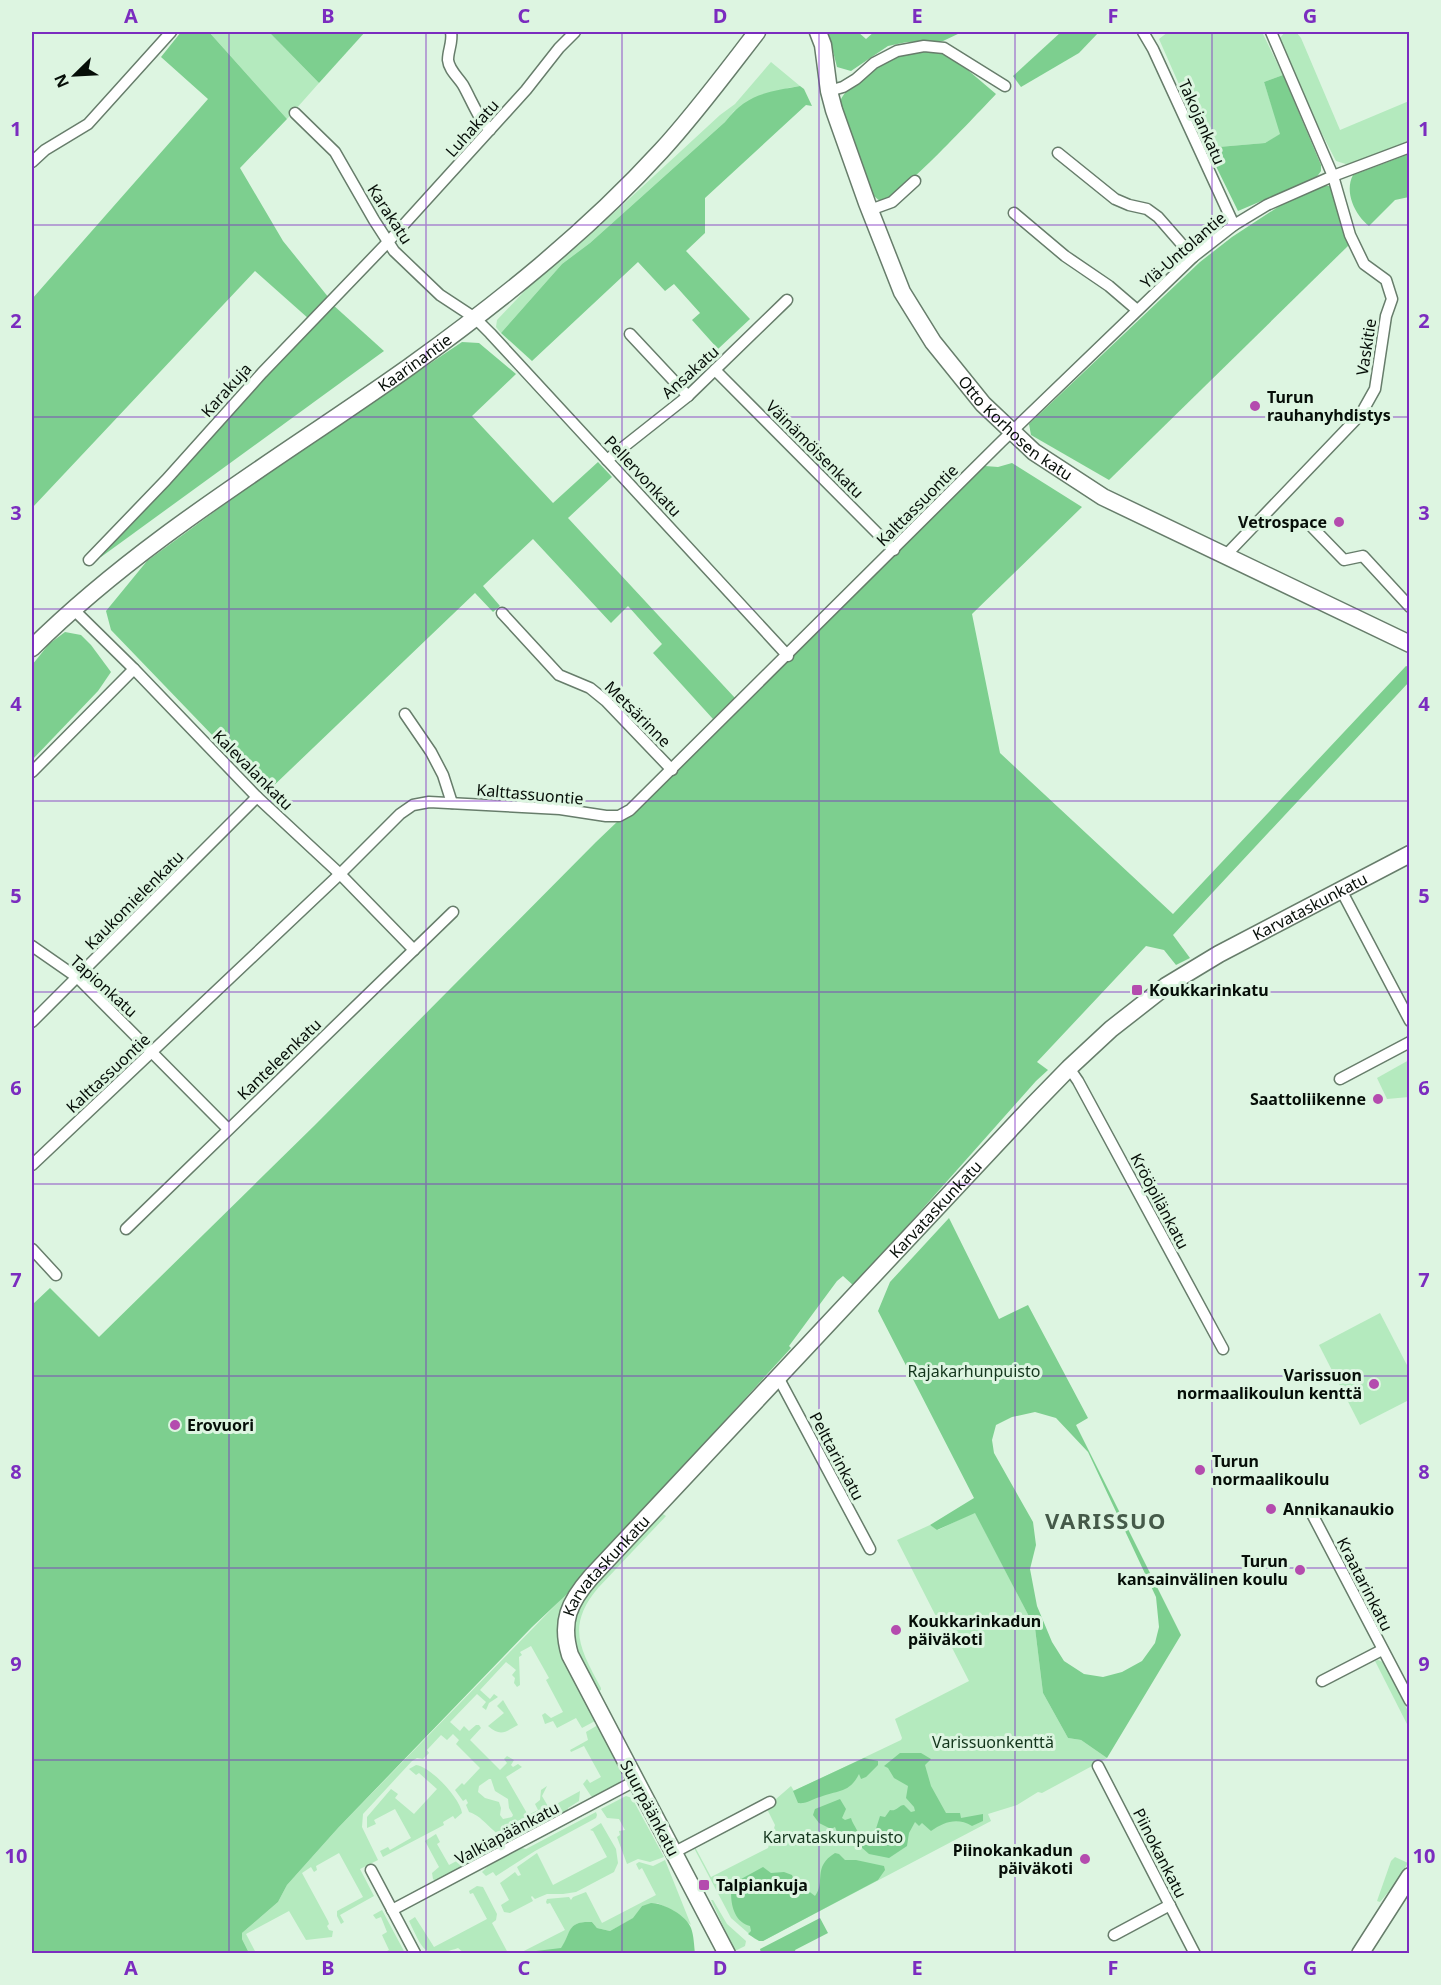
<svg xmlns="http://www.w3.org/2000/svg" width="1441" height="1985" font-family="'Noto Sans',sans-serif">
<rect width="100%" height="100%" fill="#ddf5e1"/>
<g fill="#b4eabe" fill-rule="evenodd">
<polygon points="209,32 269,32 319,83 287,119"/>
<polygon points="1168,32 1262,32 1283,75 1264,82 1281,134 1265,143 1207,148 1159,39"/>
<polygon points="1285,32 1296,32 1301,38 1340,130 1409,101 1409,143 1349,165 1336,161 1319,128 1280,38"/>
<polygon points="771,62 800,86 788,88 734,111 725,122 590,243 562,264 501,333 496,327 497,320 534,281 616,211 720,115 735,104"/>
<polygon points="1409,1060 1409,1097 1387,1099 1377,1078"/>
<polygon points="1380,1313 1409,1369 1409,1400 1360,1425 1319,1345"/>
<polygon points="975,1512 1035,1628 1043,1693 1068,1738 1081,1740 1107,1758 1042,1793 1038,1792 1017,1805 988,1814 991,1821 763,1941 755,1939 731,1918 694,1848 695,1847 711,1877 768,1848 775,1825 767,1809 770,1802 776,1799 791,1786 794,1791 901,1740 902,1738 895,1719 969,1681 897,1540 930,1525 938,1530"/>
<path d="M661,1513L666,1516L598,1588C566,1626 580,1649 601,1688V1690L596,1692L575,1649L573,1623L581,1600Z"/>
<path d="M576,1584L564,1603L595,1721L582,1728L576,1718L557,1728L553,1721L545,1724L542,1715L545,1713L551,1718L563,1712L546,1680L549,1678L531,1646L520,1652L522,1655L519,1657L520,1685L517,1687L514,1683L515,1678L512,1675L516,1670L506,1662L480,1690L490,1699L494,1694L498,1697L489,1703L486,1710L482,1707L486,1702L477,1694L450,1722L460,1731L464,1726L469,1731L476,1725H479L481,1728L470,1740L500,1770L507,1763L504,1759L507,1756L514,1760L511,1765L513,1767L518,1764L522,1767L506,1777L528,1815L538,1810L535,1804L540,1800L541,1790L547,1786L542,1796L549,1808L580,1791L579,1801L568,1808L567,1813L514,1840C495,1840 486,1817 469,1812L466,1805L468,1803L466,1799L463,1801L455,1790L462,1783L464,1785L480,1768L456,1744L459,1740L453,1734L447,1740L441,1735L427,1750L429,1753L423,1759L417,1758L412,1761L363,1814L362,1827L378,1860L360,1869L374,1896L340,1915L344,1922L341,1924L337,1916V1911L363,1897L339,1853L316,1866L317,1870L314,1872L311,1867L302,1873L328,1921L329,1924L327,1926L329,1930L333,1931L332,1937L306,1940L289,1911L246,1934L256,1953H249L242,1939V1933L278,1902L287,1885L338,1828ZM489,1779H491L495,1791L508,1799L509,1808L513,1815L512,1817L503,1819L500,1815L501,1808L499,1802L485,1798L478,1792L479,1786Z"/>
<polygon points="1378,1660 1383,1662 1409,1713 1409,1728 1375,1661"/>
<path d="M503,1700L518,1725C505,1732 501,1737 488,1726L504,1713L497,1706Z"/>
<path d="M598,1725L622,1770C625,1787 608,1791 596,1798L591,1796L583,1784L587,1779L590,1783L601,1777L584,1746L571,1752L570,1750L588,1740L586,1732Z"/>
<path d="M416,1765C431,1767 460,1798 462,1813L455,1819L453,1816L443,1822L444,1825L383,1857L380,1851L388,1847L390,1850L411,1838L395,1809L374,1820L376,1824L367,1828V1817L391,1789L398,1794L395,1798L414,1814L437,1789L419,1773L416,1775L409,1769Z"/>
<polygon points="626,1796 632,1798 664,1857 650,1862 638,1859 627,1864 617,1837 620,1835 619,1831 625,1830 619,1819 607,1818 601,1809"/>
<polygon points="596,1812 597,1815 596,1818 535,1851 496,1876 493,1872 486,1876 482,1872 488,1866 522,1848 526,1849"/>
<polygon points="601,1823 616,1849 618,1863 614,1872 576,1892 563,1894 547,1894 535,1899 532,1896 531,1897 533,1901 510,1913 504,1912 501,1905 509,1900 500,1883 515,1872 518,1876 521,1875 517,1867 537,1853 553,1885 607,1857 593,1831 590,1830"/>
<path d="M436,1834L440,1842L437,1844L449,1865L498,1839L505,1841L506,1844C498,1845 495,1843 492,1851L436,1881L433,1879L432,1873L439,1867L425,1841Z"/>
<polygon points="1395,1857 1408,1863 1395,1884 1380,1902 1377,1901 1391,1861"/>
<path d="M665,1860L691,1925L674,1911L657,1903L642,1906L634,1918L610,1931L597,1928L592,1922C565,1922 573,1932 561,1949L518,1954L565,1930L550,1903L547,1904L546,1902L547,1899L569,1897L571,1900L573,1897L586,1892L602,1923L656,1895L642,1868L639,1870L636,1864L639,1862L653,1866Z"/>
<path d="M477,1886L483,1887L497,1914L496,1920L492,1923L508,1953H464L458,1948C423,1960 423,1949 409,1921L415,1917L434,1947L487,1919L473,1893L470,1894L469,1891Z"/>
<polygon points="711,1900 713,1900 727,1924 746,1941 745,1946 735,1951"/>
<polygon points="382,1910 405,1953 383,1953 389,1950 382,1935 387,1932 381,1917 376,1919 373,1915"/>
</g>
<g fill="#7dcf8f" fill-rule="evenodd">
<polygon points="181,32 209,32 287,119 240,168 283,241 329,298 309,319 255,271 32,508 32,299 208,99 161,57"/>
<polygon points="269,32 365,32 319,83"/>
<polygon points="828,32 858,32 866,39 874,32 958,32 960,33 943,41 907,42 888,46 851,71 837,67"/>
<polygon points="1061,32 1099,32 1079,53 1021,87 1013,76"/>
<path d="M925,50L941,52L956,60L996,94C979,112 898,199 881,202L874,196L840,101C845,91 851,87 859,80C880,63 898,55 925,50Z"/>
<polygon points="1283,75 1321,165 1321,171 1316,178 1238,211 1207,148 1265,143 1280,134 1264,82"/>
<path d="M800,86L804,89L812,106L806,105L705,198V233L686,251L750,319L718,349L692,320L700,313L674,284L665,291L638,262L532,361L501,333L562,264L590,243L725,122C746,94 767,92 800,86Z"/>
<path d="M1409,154V197L1395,200L1369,226C1355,215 1344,192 1353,175Z"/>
<polygon points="1320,186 1331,186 1350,244 1109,480 1031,435 1029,424 1200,262 1232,237 1287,201"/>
<polygon points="332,304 384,351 101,557 102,551"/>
<polygon points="462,342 479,343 516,374 472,416 553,503 598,462 612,477 568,518 735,698 713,719 653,653 662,644 628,606 611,623 533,539 483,586 500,606 493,612 475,593 267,792 111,630 106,611 147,561 270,471"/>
<polygon points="1012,463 1082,507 972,614 1000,753 1173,914 1406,666 1409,667 1409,682 1173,935 1190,958 1176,965 1164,950 1146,946 1037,1062 1048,1070 1036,1081 854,1286 843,1276 837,1281 789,1346 791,1348 567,1594 532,1627 338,1828 287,1885 278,1902 242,1933 242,1939 249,1953 32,1953 32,1305 50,1288 99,1337 315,1125 596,842 618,821 636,812 782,666 985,466 998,467"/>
<polygon points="65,632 81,635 91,645 111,672 98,691 32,760 32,665 49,644"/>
<path d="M949,1218L999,1319L1028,1305L1088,1418L1076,1425L1181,1635L1107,1758L1081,1740L1068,1738L1043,1693L1035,1628L975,1513L937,1530L930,1525L974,1498L878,1311L890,1282ZM1035,1412L1056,1418L1088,1452L1156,1597L1159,1627L1155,1643L1142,1661L1122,1672L1103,1677L1084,1674L1064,1661L1052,1642L1037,1606L1030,1569L1036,1545L1033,1522L994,1453L992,1440L996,1425L1012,1417Z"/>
<path d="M900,1753H921L931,1759L925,1765L931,1786L946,1813H960L961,1818L983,1814V1821L972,1826C957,1817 944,1822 931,1831L922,1823L919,1826L915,1822L909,1833L907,1846L889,1858L869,1854L860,1846H864L866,1841L874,1835L880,1816L885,1817L890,1810C896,1812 899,1805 904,1805L911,1812L915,1811L914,1807L906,1798L908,1786L894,1778L888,1768L884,1766Z"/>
<path d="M864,1758L878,1761V1765L866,1777L861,1779L859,1774C849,1794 837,1790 820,1797C812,1799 807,1804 798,1803L793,1791Z"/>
<path d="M840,1799L846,1809L842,1818L845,1820L851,1818C853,1826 862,1834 860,1843L843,1837L845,1834L837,1832L835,1827L831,1829L819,1823L813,1815L815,1809Z"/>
<path d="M835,1853L839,1854L845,1860H856L884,1866L885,1870L878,1880L763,1941H759L748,1934L751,1931L750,1926C733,1922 729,1900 732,1884L763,1867L771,1873L784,1872L792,1875L794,1880L815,1896C826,1882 812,1867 835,1853Z"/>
<path d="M651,1903C664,1903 687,1916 691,1928C694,1936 694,1946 695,1953H528L536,1951L561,1948C572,1932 566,1921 592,1922L597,1928L610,1931L633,1918L642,1906Z"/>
<polygon points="820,1918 828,1933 795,1950 796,1953 761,1953 760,1949"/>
</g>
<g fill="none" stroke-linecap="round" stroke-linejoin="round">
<g stroke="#677d6b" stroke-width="13">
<g id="street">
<path d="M451,32C453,42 448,50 448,60C449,70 458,77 463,85C472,101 477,117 490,130"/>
<polyline points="1143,32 1153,49 1234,225"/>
<polyline points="829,91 843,87 856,79 874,63 897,51 924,46 944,48 1005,86"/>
<polyline points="295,113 335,152 374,220 394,251 440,295 475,318 490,333 788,656"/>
<polyline points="1058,153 1115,199 1129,205 1147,209 1158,217 1193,257"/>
<polyline points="32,162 45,150 88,124 171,32"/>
<polyline points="870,210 892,202 915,181"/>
<polyline points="1014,213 1065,256 1109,286 1137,310"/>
<polyline points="630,334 688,396"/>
<polyline points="715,370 894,550"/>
<polyline points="607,460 688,396 787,300"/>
<polyline points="1313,528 1344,560 1363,556 1410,607"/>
<polyline points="1226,555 1361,414 1375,389 1386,316 1392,299 1386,280 1364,264 1350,235 1333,176 1271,32"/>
<polyline points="89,560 166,480 262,373 388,242 526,90 559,48 575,32"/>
<polyline points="73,609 134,669 257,797 340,874 414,950"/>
<polyline points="502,613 559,675 590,688 606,701 672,770"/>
<polyline points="405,714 431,752 443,775 452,803"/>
<polyline points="32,772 134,669"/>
<polyline points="1341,890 1410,1021"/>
<polyline points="32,946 78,978 228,1129"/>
<polyline points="32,1022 257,797"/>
<polyline points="1069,1068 1078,1081 1223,1349"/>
<polyline points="1340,1079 1410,1042"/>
<polyline points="32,1165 340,874 400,814 413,805 429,802 560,809 606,816 619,816 630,810 1001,442 1193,257 1234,225 1267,205 1333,176 1410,147"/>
<polyline points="126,1229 453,912"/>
<polyline points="32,1249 56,1275"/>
<polyline points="778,1377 870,1549"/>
<polyline points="1311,1512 1410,1701"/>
<polyline points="1322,1681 1382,1650"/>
<polyline points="1098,1766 1195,1954"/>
<polyline points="673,1853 770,1802"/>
<polyline points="371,1870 415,1953"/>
<polyline points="392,1910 635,1781"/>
<polyline points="1114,1935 1170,1905"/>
</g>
</g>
<g stroke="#677d6b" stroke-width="19">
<g id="secondary">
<path id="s1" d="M818,32L823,45L829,91L834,110L867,203L902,292L933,342L983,404L1034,452L1103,497L1410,644"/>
<path id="s2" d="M32,648C144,537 281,458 409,367C498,303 586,233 661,151C695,114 726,72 757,32"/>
<path id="s3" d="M727,1954L570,1655C560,1622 569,1602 591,1577L1033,1105L1069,1068L1111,1029L1166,986L1219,954L1410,854"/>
<polyline points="1360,1954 1410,1876"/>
</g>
</g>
<use href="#street" stroke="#fff" stroke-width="10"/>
<use href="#secondary" stroke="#fff" stroke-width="16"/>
</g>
<path fill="none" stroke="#7b2cbf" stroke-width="1.5" stroke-opacity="0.55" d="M229,32V1954M426,32V1954M622,32V1954M819,32V1954M1015,32V1954M1212,32V1954M32,225H1410M32,417H1410M32,609H1410M32,801H1410M32,992H1410M32,1184H1410M32,1376H1410M32,1568H1410M32,1760H1410"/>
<g fill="#b44bae" stroke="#ddf5e1" stroke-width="2">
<circle cx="1255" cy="406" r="6"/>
<circle cx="1339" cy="522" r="6"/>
<rect x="1131" y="984" width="12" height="12" rx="3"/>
<circle cx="1378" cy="1099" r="6"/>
<circle cx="1374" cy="1384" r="6"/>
<circle cx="175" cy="1425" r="6"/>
<circle cx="1200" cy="1470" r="6"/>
<circle cx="1271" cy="1509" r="6"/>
<circle cx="1300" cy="1570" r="6"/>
<circle cx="896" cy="1630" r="6"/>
<circle cx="1085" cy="1859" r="6"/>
<rect x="698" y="1879" width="12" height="12" rx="3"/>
</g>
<g text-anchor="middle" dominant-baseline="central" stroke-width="6" stroke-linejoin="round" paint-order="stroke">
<g font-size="16" fill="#060e08" stroke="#ddf5e1">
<text transform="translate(1202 122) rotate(66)">Takojankatu</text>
<text transform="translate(472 128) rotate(-48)">Luhakatu</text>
<text transform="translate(390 214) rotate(57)">Karakatu</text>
<text transform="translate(1183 250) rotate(-41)">Ylä-Untolantie</text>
<text transform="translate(1366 347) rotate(-81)">Vaskitie</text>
<text stroke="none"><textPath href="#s2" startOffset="478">Kaarinantie</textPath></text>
<text transform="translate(690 372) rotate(-42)">Ansakatu</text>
<text transform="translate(226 390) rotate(-48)">Karakuja</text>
<text stroke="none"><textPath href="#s1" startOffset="453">Otto Korhosen katu</textPath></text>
<text transform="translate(815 449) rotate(45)">Väinämöisenkatu</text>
<text transform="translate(643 476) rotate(47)">Pellervonkatu</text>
<text transform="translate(917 505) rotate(-45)">Kalttassuontie</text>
<text transform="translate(638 714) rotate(45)">Metsärinne</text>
<text transform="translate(253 770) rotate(45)">Kalevalankatu</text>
<text transform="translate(530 794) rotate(5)">Kalttassuontie</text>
<text transform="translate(134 900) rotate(-45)">Kaukomielenkatu</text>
<text stroke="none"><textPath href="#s3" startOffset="1413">Karvataskunkatu</textPath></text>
<text transform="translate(104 986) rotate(42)">Tapionkatu</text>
<text transform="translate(279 1059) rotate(-44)">Kanteleenkatu</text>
<text transform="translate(108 1073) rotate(-43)">Kalttassuontie</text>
<text transform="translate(1160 1201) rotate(62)">Krööpilänkatu</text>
<text stroke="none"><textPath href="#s3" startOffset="927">Karvataskunkatu</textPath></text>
<text transform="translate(837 1456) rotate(62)">Pelttarinkatu</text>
<text stroke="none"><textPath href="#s3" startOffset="441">Karvataskunkatu</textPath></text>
<text transform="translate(1365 1584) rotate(63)">Kraatarinkatu</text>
<text transform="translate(650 1808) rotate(62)">Suurpäänkatu</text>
<text transform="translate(507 1833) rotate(-28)">Valkiapäänkatu</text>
<text transform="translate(1160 1853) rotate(63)">Piinokankatu</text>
</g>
<g font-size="16" font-weight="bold" fill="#060e08" stroke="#ddf5e1" text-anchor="start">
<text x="1267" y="397">Turun<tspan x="1267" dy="18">rauhanyhdistys</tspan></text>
<text x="1327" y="522" text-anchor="end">Vetrospace</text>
<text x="1149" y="990">Koukkarinkatu</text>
<text x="1366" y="1099" text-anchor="end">Saattoliikenne</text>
<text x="1362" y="1375" text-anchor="end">Varissuon<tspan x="1362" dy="18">normaalikoulun kenttä</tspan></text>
<text x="187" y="1425">Erovuori</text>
<text x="1212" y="1461">Turun<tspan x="1212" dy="18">normaalikoulu</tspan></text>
<text x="1283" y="1509">Annikanaukio</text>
<text x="1288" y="1561" text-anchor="end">Turun<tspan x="1288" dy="18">kansainvälinen koulu</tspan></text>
<text x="908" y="1621">Koukkarinkadun<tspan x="908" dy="18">päiväkoti</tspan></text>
<text x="1073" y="1850" text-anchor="end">Piinokankadun<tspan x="1073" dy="18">päiväkoti</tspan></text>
<text x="716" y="1885">Talpiankuja</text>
</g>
<g font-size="16" fill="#13351c" stroke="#ddf5e1">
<text x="974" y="1371">Rajakarhunpuisto</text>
<text x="993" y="1742">Varissuonkenttä</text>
<text x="833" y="1837">Karvataskunpuisto</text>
</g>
<g font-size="22" font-weight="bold" letter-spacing="1.5" fill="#455a49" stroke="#ddf5e1">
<text x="1106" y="1520">VARISSUO</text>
</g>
</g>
<rect width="1441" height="1985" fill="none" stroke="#ddf5e1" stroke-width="66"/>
<g transform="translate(75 75) rotate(246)" stroke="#ddf5e1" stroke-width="4.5" paint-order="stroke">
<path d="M0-4.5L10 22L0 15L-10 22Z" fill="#060e08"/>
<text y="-9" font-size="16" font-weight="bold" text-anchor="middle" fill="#060e08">N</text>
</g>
<rect x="33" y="33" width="1375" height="1919" fill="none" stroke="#7b2cbf" stroke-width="2"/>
<g font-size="20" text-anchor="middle" font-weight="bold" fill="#7b2cbf">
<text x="131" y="23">A</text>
<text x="328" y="23">B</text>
<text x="524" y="23">C</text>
<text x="720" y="23">D</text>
<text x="917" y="23">E</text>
<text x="1113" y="23">F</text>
<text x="1310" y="23">G</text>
<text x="16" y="136">1</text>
<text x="1424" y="136">1</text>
<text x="16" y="328">2</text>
<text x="1424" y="328">2</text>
<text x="16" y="520">3</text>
<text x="1424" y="520">3</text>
<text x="16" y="711">4</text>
<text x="1424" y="711">4</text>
<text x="16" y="903">5</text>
<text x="1424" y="903">5</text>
<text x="16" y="1095">6</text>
<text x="1424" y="1095">6</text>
<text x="16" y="1287">7</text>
<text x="1424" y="1287">7</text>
<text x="16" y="1479">8</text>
<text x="1424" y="1479">8</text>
<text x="16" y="1671">9</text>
<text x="1424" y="1671">9</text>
<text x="16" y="1863">10</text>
<text x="1424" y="1863">10</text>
<text x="131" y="1975">A</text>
<text x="328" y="1975">B</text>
<text x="524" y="1975">C</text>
<text x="720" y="1975">D</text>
<text x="917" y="1975">E</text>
<text x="1113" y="1975">F</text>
<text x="1310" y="1975">G</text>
</g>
</svg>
